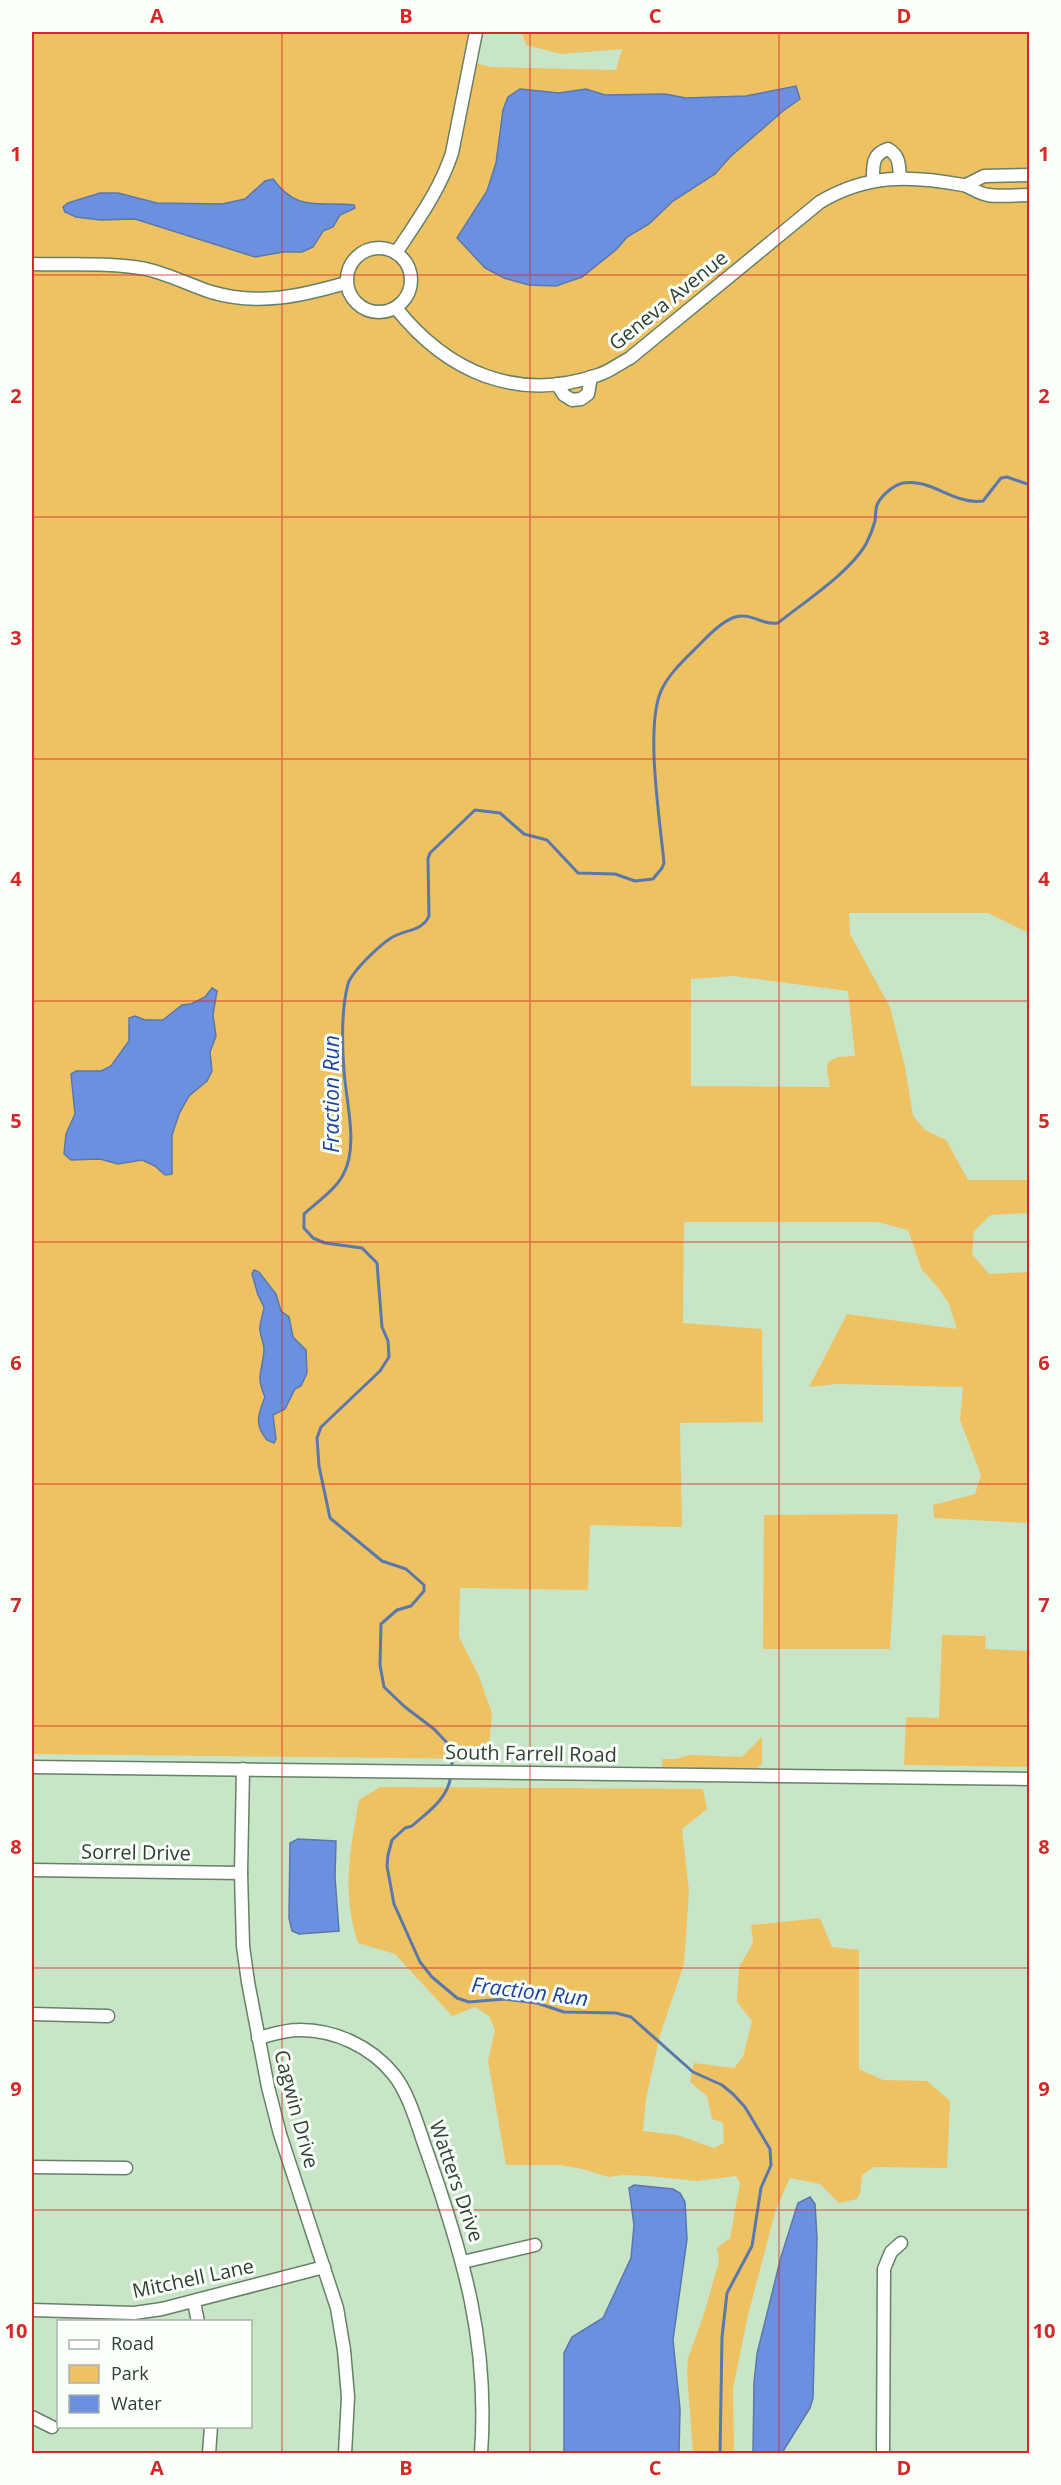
<svg xmlns="http://www.w3.org/2000/svg" width="1061" height="2485" font-family="'Open Sans',sans-serif">
<rect width="100%" height="100%" fill="#c8e6c7"/>
<g fill="#eec263" fill-rule="evenodd">
<path d="M32,32H468L463,60L491,67L616,70L622,49L561,54L526,45L522,32H1029V933L988,913H849L850,934L890,1007L905,1067L913,1116L925,1130L946,1140L968,1180H1029V1213L991,1215L974,1231L972,1254L989,1274L1029,1272V1523L934,1518L933,1505L975,1494L981,1475L960,1420L963,1387L837,1384L809,1387L847,1314L957,1329L949,1304L937,1286L922,1270L908,1230L878,1222H684L683,1323L762,1329L763,1422L680,1423L682,1527L590,1525L588,1590L460,1588L459,1637L478,1674L492,1713L488,1759L32,1754ZM734,976L848,991L855,1056L838,1057L828,1062L827,1071L830,1087L691,1086V979Z"/>
<polygon points="898,1514 890,1649 763,1649 764,1515"/>
<polygon points="942,1635 986,1636 985,1649 1029,1651 1029,1767 904,1765 906,1717 939,1718"/>
<polygon points="762,1737 762,1764 753,1771 662,1769 662,1759 675,1759 690,1755 742,1757"/>
<path d="M380,1787L703,1789L707,1809L682,1829L689,1891L684,1964L660,2035L646,2099L643,2131L677,2135L714,2148L724,2143L723,2123L712,2119L707,2096L690,2082L694,2063L734,2068L743,2057L752,2021L737,2002L739,1967L753,1943L751,1925L820,1918L832,1947L859,1950V2069L883,2080L927,2081L950,2101L947,2168L874,2167L862,2175L860,2194L857,2199L839,2203L820,2184L790,2178L776,2209L748,2315L733,2389L734,2453H693L687,2373L688,2358L703,2317L719,2261L717,2248L730,2238L740,2183L736,2176L697,2181L647,2176L622,2175L609,2177L578,2168L560,2165H506L488,2061L495,2030L489,2016L475,2007L452,2016L395,1954L358,1943C341,1890 350,1852 359,1800Z"/>
</g>
<g fill="#6b90df" stroke="#5a78ab" stroke-width="1.5">
<polygon points="796,86 800,99 783,111 730,157 715,174 673,201 649,224 627,237 617,249 582,277 556,286 529,285 504,278 485,268 457,238 487,191 496,163 503,110 508,97 520,89 559,93 586,89 605,95 665,94 686,98 746,96"/>
<path d="M273,179C298,213 318,201 354,205L355,208L340,215L333,227L323,231L313,247L302,252H283L255,257L135,219L100,220L76,217L65,212L63,207L68,203L100,193H118L157,203L222,204L245,199L265,181Z"/>
<polygon points="212,988 217,991 213,1015 216,1036 210,1052 212,1071 207,1081 189,1096 179,1114 172,1135 172,1174 165,1175 155,1166 142,1160 118,1164 100,1159 71,1160 64,1154 66,1134 75,1114 71,1074 76,1071 101,1071 111,1066 129,1041 129,1018 135,1016 145,1020 163,1020 182,1005 191,1004 205,997"/>
<path d="M254,1270L259,1272L276,1294L281,1311L289,1317L293,1337L306,1350L307,1373L301,1386L295,1389L285,1409L273,1415L276,1439L274,1443L267,1440C254,1424 258,1415 265,1397C255,1375 263,1371 264,1350C264,1343 261,1338 260,1331C259,1324 263,1315 264,1307L258,1295L252,1274Z"/>
<polygon points="298,1839 336,1841 335,1877 339,1931 299,1934 292,1931 289,1918 290,1843"/>
<polygon points="634,2185 673,2189 680,2193 685,2202 687,2239 673,2340 680,2409 679,2453 564,2453 564,2353 572,2337 603,2318 631,2258 634,2225 629,2188"/>
<polygon points="810,2197 815,2204 817,2238 813,2398 810,2408 782,2453 753,2453 754,2383 757,2354 781,2257 798,2203"/>
</g>
<g fill="none" stroke-linecap="round" stroke-linejoin="round">
<g stroke="#5a78ab" stroke-width="3">
<path d="M452,1767V1748L434,1729L405,1707L384,1687L380,1665L381,1624L397,1610L411,1606L424,1591V1585L406,1569L382,1561L330,1518L319,1466L317,1438L321,1427L380,1371L389,1357L388,1341L382,1327L377,1263L362,1248L325,1243L313,1238L304,1228V1214C316,1203 335,1190 343,1175C359,1146 346,1102 344,1071C342,1044 341,1010 348,984C352,971 380,945 391,938C405,929 422,932 429,916L428,859L430,853L475,810L500,813L524,834L547,840L578,873L615,874L635,881L653,879L662,868L664,863C660,820 645,728 661,691C669,673 686,658 699,645C709,635 721,622 735,617C752,612 762,626 778,623C804,602 852,571 867,542C870,536 873,528 875,521C876,515 875,507 878,503C882,495 894,485 903,483C931,478 954,505 983,501L1001,478L1007,477L1030,485"/>
<path d="M451,1774C449,1798 429,1811 412,1826L405,1828L392,1840L388,1855L387,1866L394,1904L420,1962L432,1977L457,1998L469,2002L505,1999L537,2003L564,2012L616,2013L631,2017L693,2072L722,2085L733,2094L745,2107L770,2149L771,2165L761,2188L752,2246L727,2293L722,2337L720,2454"/>
</g>
<g stroke="#668166" stroke-width="15">
<g id="minor">
<path d="M873,180C873,165 872,154 888,149C900,156 899,165 900,178"/>
<polyline points="966,185 984,176 1030,175"/>
<circle cx="379" cy="280" r="32"/>
<path d="M396,253C417,221 440,190 452,153L476,32"/>
<path d="M32,264C69,265 109,262 146,269C168,274 190,285 211,292C258,306 301,296 346,283"/>
<path d="M396,308C447,372 517,403 598,375C609,372 620,363 630,358L820,202C867,174 910,175 963,185C971,187 979,194 988,195C1001,197 1016,195 1030,195"/>
<polyline points="557,384 564,395 572,400 581,399 588,394 591,377"/>
<polyline points="32,1767 1030,1779"/>
<polyline points="243,1769 241,1873 243,1946 248,1982 268,2087 280,2134 337,2308 344,2350 348,2397 345,2454"/>
<polyline points="32,1870 241,1873"/>
<polyline points="32,2014 108,2016"/>
<path d="M258,2038C271,2035 285,2030 298,2030C334,2029 372,2047 394,2075C410,2095 419,2131 428,2155C464,2259 489,2342 481,2454"/>
<polyline points="32,2167 126,2168"/>
<polyline points="463,2262 535,2245"/>
<polyline points="194,2302 198,2322"/>
<polyline points="32,2310 134,2313 162,2309 324,2267"/>
<polyline points="32,2417 52,2427"/>
<polyline points="209,2454 211,2426"/>
<polyline points="883,2454 884,2269 891,2252 901,2243"/>
</g>
</g>
<use href="#minor" stroke="#fff" stroke-width="12"/>
</g>
<path fill="none" stroke="#d62828" stroke-width="1.5" stroke-opacity="0.55" d="M282,32V2454M530,32V2454M779,32V2454M32,275H1030M32,517H1030M32,759H1030M32,1001H1030M32,1242H1030M32,1484H1030M32,1726H1030M32,1968H1030M32,2210H1030"/>
<g text-anchor="middle" dominant-baseline="central" stroke-width="6" stroke-linejoin="round" paint-order="stroke">
<g font-size="20" fill="#343f33" stroke="#f9fff9">
<text transform="translate(668 300) rotate(-39)">Geneva Avenue</text>
<text transform="translate(531 1753) rotate(1)">South Farrell Road</text>
<text transform="translate(136 1852) rotate(1)">Sorrel Drive</text>
<text transform="translate(297 2109) rotate(75)">Cagwin Drive</text>
<text transform="translate(457 2181) rotate(71)">Watters Drive</text>
<text transform="translate(193 2278) rotate(-12)">Mitchell Lane</text>
</g>
<g font-size="21" font-style="italic" fill="#1d419d" stroke="#f9fff9">
<text transform="translate(331 1094) rotate(-90)">Fraction Run</text>
<text transform="translate(530 1991) rotate(7)">Fraction Run</text>
</g>
</g>
<rect width="1061" height="2485" fill="none" stroke="#f9fff9" stroke-width="66"/>
<rect x="57" y="2320" width="195" height="108" fill="#f9fff9" stroke="#aab2aa" stroke-width="1.5"/>
<rect x="69" y="2340" width="30" height="9" fill="#ffffff" stroke="#aab2aa" stroke-width="1.5"/>
<text x="111" y="2350" font-size="18" fill="#343f33">Road</text>
<rect x="69" y="2365" width="30" height="18" fill="#eec263" stroke="#aab2aa" stroke-width="1.5"/>
<text x="111" y="2380" font-size="18" fill="#343f33">Park</text>
<rect x="69" y="2395" width="30" height="18" fill="#6b90df" stroke="#aab2aa" stroke-width="1.5"/>
<text x="111" y="2410" font-size="18" fill="#343f33">Water</text>
<rect x="33" y="33" width="995" height="2419" fill="none" stroke="#d62828" stroke-width="2"/>
<g font-size="20" text-anchor="middle" font-weight="bold" fill="#d62828">
<text x="157" y="23">A</text>
<text x="406" y="23">B</text>
<text x="655" y="23">C</text>
<text x="904" y="23">D</text>
<text x="16" y="161">1</text>
<text x="1044" y="161">1</text>
<text x="16" y="403">2</text>
<text x="1044" y="403">2</text>
<text x="16" y="645">3</text>
<text x="1044" y="645">3</text>
<text x="16" y="886">4</text>
<text x="1044" y="886">4</text>
<text x="16" y="1128">5</text>
<text x="1044" y="1128">5</text>
<text x="16" y="1370">6</text>
<text x="1044" y="1370">6</text>
<text x="16" y="1612">7</text>
<text x="1044" y="1612">7</text>
<text x="16" y="1854">8</text>
<text x="1044" y="1854">8</text>
<text x="16" y="2096">9</text>
<text x="1044" y="2096">9</text>
<text x="16" y="2338">10</text>
<text x="1044" y="2338">10</text>
<text x="157" y="2475">A</text>
<text x="406" y="2475">B</text>
<text x="655" y="2475">C</text>
<text x="904" y="2475">D</text>
</g>
</svg>
